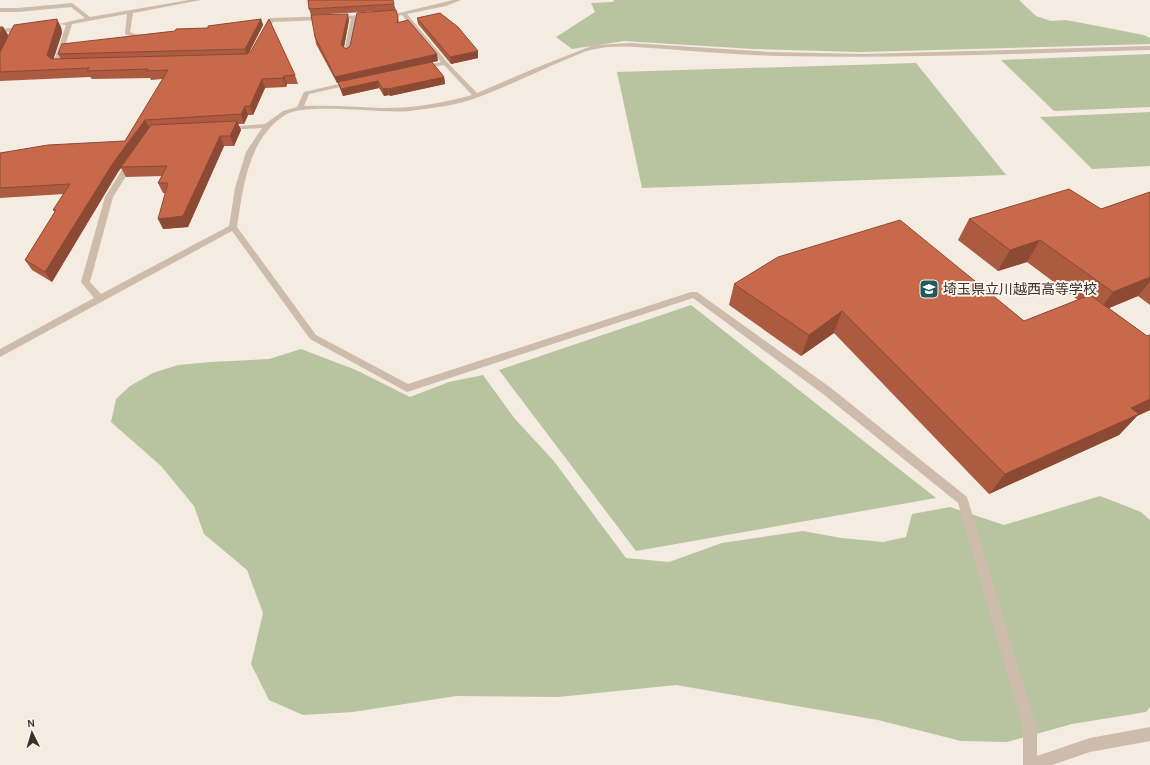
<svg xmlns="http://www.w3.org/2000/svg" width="1150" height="765" font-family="Karla,'Noto Sans JP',sans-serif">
<rect width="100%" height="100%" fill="#f4ebe1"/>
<g fill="#b8c4a0">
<polygon points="614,0 1019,0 1036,16 1051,21 1066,20 1144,35 1150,38 1150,44 860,52 753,49 624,41 572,49 556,37 595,12 591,3 613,2"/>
<polygon points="1150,54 1150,107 1054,111 1001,60"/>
<polygon points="916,63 1006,175 642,188 617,72"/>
<polygon points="1150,112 1150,166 1092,169 1040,117"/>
<polygon points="691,305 936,498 636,551 499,370"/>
<polygon points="301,349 356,370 410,397 449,382 483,375 515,419 553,460 626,558 669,562 722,543 803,531 841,538 883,542 906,537 912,514 950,507 1004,525 1100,496 1141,512 1150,520 1150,707 1146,712 1072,724 1007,742 961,741 878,720 676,685 558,697 456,696 353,712 303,715 269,700 251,664 263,613 247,570 204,534 194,506 161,466 111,422 116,399 130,386 153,373 178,365 211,362 269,359"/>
</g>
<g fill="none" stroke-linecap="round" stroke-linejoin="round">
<polygon fill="#cdbbac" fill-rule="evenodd" points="354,16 357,18 350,52 347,54 344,52 351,18"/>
<g fill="#cdbbac" fill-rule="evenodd">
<path d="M189,0H201L133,13L130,32L135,34L148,35V37C140,39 133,38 125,34L127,14L72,24L60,62L66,63L67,64C64,67 56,67 53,64L66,25L59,24L85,18L71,7L18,12H0V8H18L72,3L90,17Z"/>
<path d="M453,0H461L446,6L407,14L447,62L477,93L538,67L594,45L631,43L770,52L864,54L1150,46V50C1027,53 905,59 782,56C743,55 705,52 666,49C643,48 618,44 596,49C586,50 576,56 567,59C538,71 509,86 479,97C458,105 433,108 410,111C381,114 306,102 285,115C248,139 243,187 237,227L316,335L408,384L691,292H697L831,388L967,497L1037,729V756L1090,738L1150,727V741L1090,752L1052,765H1023V729L958,503L823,394L693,298L407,392L310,339L232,231L0,357V349L94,298L81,282L105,197L128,160H131L135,162L113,197L90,282L101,294L229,226L235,188L246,152L262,128L227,130L224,128L225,127L265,124L283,111L297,107L304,92L352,81L355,83L354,84L309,94L304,106C330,105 355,107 381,108C411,109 442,103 472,95L444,65L420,69V67L441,62L402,15L398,16L395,14Z"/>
<polygon points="368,15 371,17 370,18 273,22 266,34 261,33 268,20 271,18"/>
<polygon points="24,27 26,28 26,30 0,33 0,29"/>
</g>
</g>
<g fill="#ac5a40">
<polygon points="394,4 399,22 438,61 432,62 444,77 445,84 390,96 389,95 384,96 379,88 343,96 340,89 338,83 337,83 316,44 315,37 349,20 344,47 346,49 350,46 381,11 311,15 309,9"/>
<polygon points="417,18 478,58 451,64 418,24"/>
<polygon points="261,19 263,25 249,53 295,75 298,84 287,84 286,87 265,88 253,115 248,115 244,124 238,124 241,130 234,146 224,146 188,227 163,229 165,193 163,193 158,183 162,176 126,177 121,168 118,172 52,282 32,270 25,260 55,212 53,210 64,194 0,198 0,153 125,141 163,79 151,80 150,78 92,79 90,77 0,81 0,27 3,27 8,35 61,27 62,33 53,59 61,59 58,54"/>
<polygon points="1150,192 1150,305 1138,296 1109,308 1147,336 1150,335 1150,410 1137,416 1119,435 989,494 834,333 801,356 729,305 734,284 1024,321 1078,300 1027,262 998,271 958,240 969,219 1101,209"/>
</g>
<g fill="#8c4a34">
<polygon points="348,14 349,20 343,52 341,45"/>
<polygon points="57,19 61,27 62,33 52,64 47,55"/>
<polygon points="261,19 263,25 247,56 245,49"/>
<polygon points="3,27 8,35 0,53 0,34"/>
<polygon points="478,51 478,58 451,64 450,57"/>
<polygon points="437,54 438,61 337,83 335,77"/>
<polygon points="284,76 287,84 286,87 283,78"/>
<polygon points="444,77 445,84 390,96 388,89"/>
<polygon points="262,79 265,88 253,115 250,106"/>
<polygon points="378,81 379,88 343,96 341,89"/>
<polygon points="387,88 389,95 384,96 383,89"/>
<polygon points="245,106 248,115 244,124 241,114"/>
<polygon points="145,120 150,129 118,172 52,282 45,272 113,163"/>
<polygon points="237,121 241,130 234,146 230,136"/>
<polygon points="220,136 224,146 188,227 163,229 158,219"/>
<polygon points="1040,240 1027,262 998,271 1010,250"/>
<polygon points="1150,277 1150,281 1138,296 1097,313 1113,292"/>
<polygon points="842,311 834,333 801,356 809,335"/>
<polygon points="1150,399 1150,410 1137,416 1119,435 989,494 1005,474 1131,408"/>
</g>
<g fill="#c8694b" stroke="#8c4a34">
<polygon points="308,0 393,0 394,4 309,9"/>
<polygon points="396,10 398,17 397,23 408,20 437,54 335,77 315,37 311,15 348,14 341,45 346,49 350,46 357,13"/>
<polygon points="440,13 458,27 478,51 450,57 417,18"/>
<polygon points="57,19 57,24 47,55 51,59 247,54 251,51 269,19 295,75 284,76 283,78 262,79 250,106 245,106 241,114 145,120 113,163 45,272 25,260 56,210 53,210 70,184 0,188 0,153 48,145 125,141 168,70 147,71 148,69 87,71 89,68 0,72 0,52 14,25"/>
<polygon points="261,19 245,49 58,54 62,44 175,31 176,29 208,28 208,26"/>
<polygon points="0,27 3,27 0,34"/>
<polygon points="432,62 444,77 388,89 387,88 383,89 378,81 341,89 338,82"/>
<polygon points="237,121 230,136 220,136 183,216 158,219 168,183 158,183 167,166 121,167 151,125"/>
<polygon points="1069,189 1101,209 1150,192 1150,277 1113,292 1040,240 1010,250 969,219"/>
<polygon points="900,220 1024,321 1090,295 1147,336 1150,335 1150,399 1131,408 1139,414 1005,474 842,311 809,335 734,284 778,257"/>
</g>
<defs>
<g id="school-square" transform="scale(1)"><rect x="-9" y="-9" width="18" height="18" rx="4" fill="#1f5a5e" stroke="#fbf5ee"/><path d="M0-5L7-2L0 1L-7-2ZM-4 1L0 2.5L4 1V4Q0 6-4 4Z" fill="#fff"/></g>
</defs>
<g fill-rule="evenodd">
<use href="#school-square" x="929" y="289"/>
</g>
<g text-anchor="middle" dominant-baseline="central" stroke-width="4" stroke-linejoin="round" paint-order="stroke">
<g font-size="14" fill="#3b302b" stroke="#fbf5ee" text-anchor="start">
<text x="943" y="289">埼玉県立川越西高等学校</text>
</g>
</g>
<g transform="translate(32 733) rotate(355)" stroke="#fbf5ee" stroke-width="3" paint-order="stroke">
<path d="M0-3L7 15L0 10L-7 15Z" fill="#3b302b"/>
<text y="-6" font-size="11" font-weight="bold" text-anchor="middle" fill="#3b302b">N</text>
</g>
</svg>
